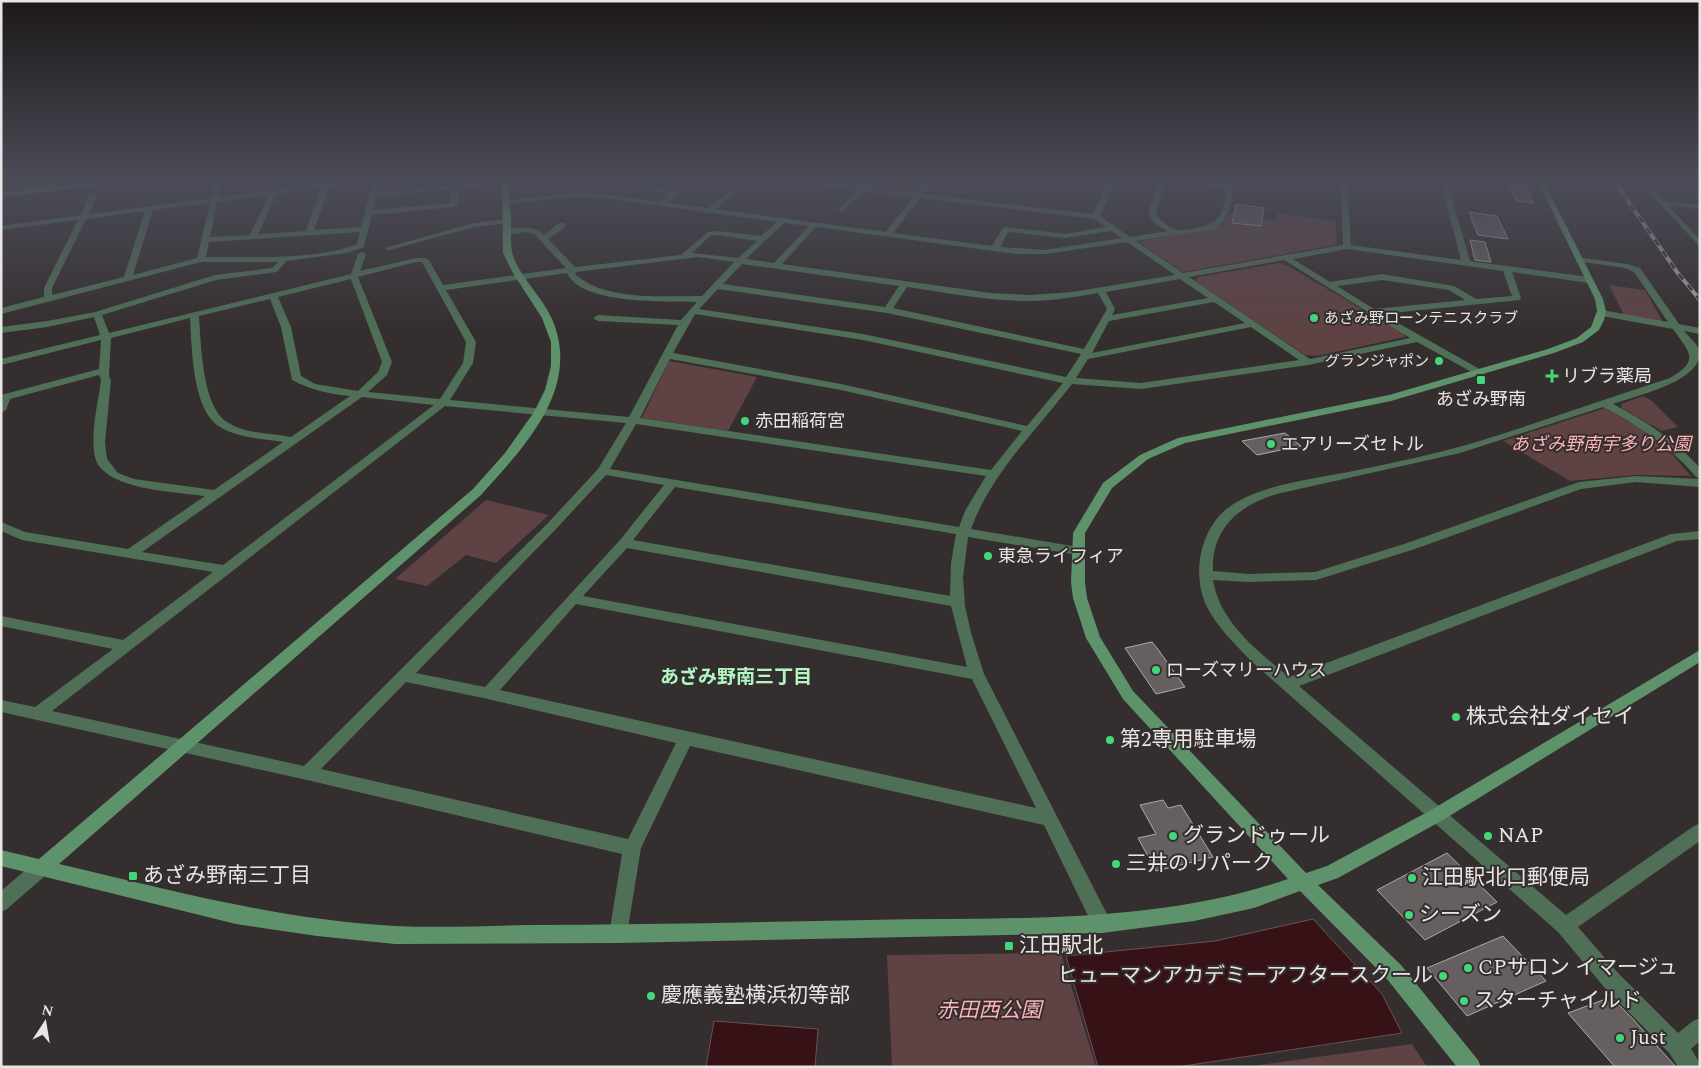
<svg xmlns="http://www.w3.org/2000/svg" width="1701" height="1068" font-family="Spectral,'Noto Sans JP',serif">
<rect width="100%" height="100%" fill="#352e2f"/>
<g fill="#5f4244">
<polygon points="826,182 923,182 917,190 909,191"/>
<polygon points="1277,213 1335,221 1337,245 1183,272 1140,243 1140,241 1211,229 1222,224 1229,214 1276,220"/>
<polygon points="1279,263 1288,266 1403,333 1405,337 1317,356 1305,355 1195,281 1198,277"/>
<polygon points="1609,285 1645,290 1663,322 1624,315"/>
<polygon points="669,361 757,377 728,431 642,418"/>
<polygon points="1643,396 1652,401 1678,427 1662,431 1622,408 1621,404"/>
<polygon points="1605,408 1659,439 1691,476 1634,475 1570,481 1503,441"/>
<polygon points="486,500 549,515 496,563 466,555 427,586 395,579"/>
<polygon points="1061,953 1096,1067 892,1067 887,955"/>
<polygon points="1412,1044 1427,1067 1244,1067"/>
</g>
<g fill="#361217" stroke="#6c5155">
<polygon points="1313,919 1382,994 1402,1033 1177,1067 1098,1067 1066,956 1215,941"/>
<polygon points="714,1021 818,1029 815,1067 706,1067"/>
</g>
<g fill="#665f60" stroke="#b0a8a8">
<polygon points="1508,183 1525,185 1533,203 1516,201"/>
<polygon points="1236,204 1264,208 1261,226 1232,223"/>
<polygon points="1469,212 1497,216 1508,239 1478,235"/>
<polygon points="1470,240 1485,242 1491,262 1475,260"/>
<polygon points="1285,433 1301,446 1257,455 1242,441"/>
<polygon points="1152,642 1157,648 1185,687 1156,694 1125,648"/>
<polygon points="1163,800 1168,808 1181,805 1213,857 1156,871 1138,838 1156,834 1140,805"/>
<polygon points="1447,853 1497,902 1425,940 1377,890"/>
<polygon points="1503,936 1546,981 1467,1016 1427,968"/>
<polygon points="1611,997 1632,1018 1676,1067 1615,1067 1568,1013"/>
</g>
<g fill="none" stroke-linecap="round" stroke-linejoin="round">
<g fill="#4f6f57" fill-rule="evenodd">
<polygon points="31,182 37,182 30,194 24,194 23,192"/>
<path d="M215,182H221L218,197L326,183L356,182L353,184L329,187L314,230L361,227L373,182H379L377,192L484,182H527L504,186L501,184L459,188L457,205L453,207L372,215L364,247L347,253L286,261L277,272L216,280L102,315L109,333L351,274L358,254L362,252L366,254L360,271L416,258H425L429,260L443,285L566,268L534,234L527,232L504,235L503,233C513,226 535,225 544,235L559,223H565V227L548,239L575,267L681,255L708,232L718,231L761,236L777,222L603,198L571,197L506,204L502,202L506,200L571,193L603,194L660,202L669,194L639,189L637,182H643L644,186L678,191V195L668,203L708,208L741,182H748L716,209L886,232L913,197L863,191L842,213L838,211L857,190L810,184L807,182H824L916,193L925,182H931L923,194L1093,214L1107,186L1085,182H1115L1100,216L1130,237L1168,231L1155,224L1148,214L1159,182H1165L1156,214C1160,220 1170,229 1178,230C1188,231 1212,226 1218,218C1224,209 1225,198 1227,188L1197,184L1194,182L1228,184L1229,182H1235C1233,199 1230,218 1215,229L1136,241L1183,273L1343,245L1341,182H1347L1351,245L1461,260L1441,182H1447L1470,261L1589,277L1593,280L1589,283L1512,272L1521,298L1520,300L1382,314L1483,371L1484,373L1479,376L1417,342L1308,365L1141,389L1072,384C1036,431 992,472 971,529L1078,547L1084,551L1078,555L968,537L963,577L965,606L971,633L984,674L1109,918L1111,924L1109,930L1102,933L1095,930L1044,825L690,746L641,848L627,934L625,940L618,943L611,940L609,934L622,854L307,780L1,712V700L35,707L113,649L1,626V616L123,640L213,572L22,540L1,531V522L25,532L128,549L205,496C177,492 102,490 95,457C90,433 98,404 101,380L99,375L10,399L6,410L1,413V395L99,369L101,340L1,365V359L100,335L94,317L47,327L1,333V327L47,321L95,312L215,275L272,268L278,262H201L1,314V308L44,297V288L78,220L1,230V226L81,215L89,195L93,193L97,195L89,214L211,198ZM321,188L306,231L258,234L277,194ZM452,189L450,203L373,210L376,196ZM269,195L250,235L210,237L217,202ZM920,198L1094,219L1106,227L1065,234L1006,227L1002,229L992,246L893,233ZM210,203L197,258L133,275L153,210ZM145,211L124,277L52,295V288L86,219ZM784,223L809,226L774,263L746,259ZM816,227L1016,254H1045L1127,242L1175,275L1072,292L1030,295L991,293L782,264ZM1111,231L1122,238L1045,250L1000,247L1008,232L1065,238ZM360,232L357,244C318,260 249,257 206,257L209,242ZM718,235L757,241L738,258L692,253L710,236ZM1347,249L1503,271L1512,296L1476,299L1454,286L1382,274L1330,282L1293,259ZM698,257L734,262L702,296C664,296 604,301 575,274L576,272ZM1284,260L1410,338L1310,359L1189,277ZM416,262H422L466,342L463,363L440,399L368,392L387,375L392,362L358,277ZM742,264L899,286L885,307L723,284ZM567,273C581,305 667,301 697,302L681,320L598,315L593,318L598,321L678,325L629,417L450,400L473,363L476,342L446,290ZM351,279L382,362L378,372L358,391L315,384L301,376L291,327L278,297ZM1180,279L1208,298L1112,315L1115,309L1106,292ZM1382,280L1449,290L1465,300L1374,309L1337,286ZM907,287C948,293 988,301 1029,301C1052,301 1075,297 1098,293L1107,309L1084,349L893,308ZM718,289L887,313L1081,354L1066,377L863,334L699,309ZM270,299L281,327L292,380C311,390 329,394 350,396L291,437C270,433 245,434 227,422C202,406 201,343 199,316ZM1214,302L1245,323L1092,353L1109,321ZM695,314L863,340L1063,383L1027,426L841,384L673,353ZM190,318C192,348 192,410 220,427C238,438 263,439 283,442L214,490L134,479L118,473L107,459L105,443L111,380L109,376L111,338ZM1251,327L1299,360L1141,383L1076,378L1088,359ZM670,359L841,390L1022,431L991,470L640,418ZM362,397L434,405L223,565L142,552ZM445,406L626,423L598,469L548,523L304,766L52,711ZM636,424L986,476L965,511L959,527L610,469ZM606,475L664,485L620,540L485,687L416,673L556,529ZM675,487L956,534L951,563L950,596L633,540ZM627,548L951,606L967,667L583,596ZM576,604L972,679L1036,808L500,690ZM406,682L488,699L676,743L628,839L321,769Z"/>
<polygon points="1640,182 1646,182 1664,201 1700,205 1700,209 1669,206 1700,240 1700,247"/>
<polygon points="507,219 510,219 510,223 474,227 389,250 385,248 474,223"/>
<path d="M1576,257L1627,264L1640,268L1679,324L1700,328V334L1684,331C1689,337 1698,344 1700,352C1701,382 1634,396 1613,404C1646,421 1675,440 1700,468V478L1696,477C1670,446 1639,426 1603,407L1460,453L1281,493C1242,503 1211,527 1213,571L1249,574L1315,572L1407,543L1579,482L1636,476L1700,479V487L1636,482L1581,489L1415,549L1316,580L1249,582L1213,580C1220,623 1258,651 1289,677L1671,534L1700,531V539L1677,541L1299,686L1566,915L1694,826L1700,823V841L1578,927L1618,973L1678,1033L1693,1021L1700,1018V1041L1691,1049L1698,1060L1700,1067H1678L1670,1054L1604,987L1558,932L1250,660C1234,643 1217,627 1207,607C1193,578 1198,539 1220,515C1249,484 1318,479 1358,470C1397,462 1435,454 1473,443C1539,423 1604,399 1670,378C1701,360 1689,352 1673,329L1602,316L1597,313L1602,310L1668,322L1634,272L1625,268L1576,261Z"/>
<polygon points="41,860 47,862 50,868 47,874 7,909 1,912 1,891 35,862"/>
</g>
<g fill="#5e926b" fill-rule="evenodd">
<polygon points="95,182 112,182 109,184 1,197 1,193"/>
<path d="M502,182H508C508,194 510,205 511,216C512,233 508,249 517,265C527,284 543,299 552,319C582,388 524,447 481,495L59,864C170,890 281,920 395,926C438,928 483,926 526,925C640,925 754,922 869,920C1009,917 1154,925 1288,879L1123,699L1086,638L1073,598L1071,582L1073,533L1103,483L1140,455L1178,438L1389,395L1548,349L1577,338L1591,327L1597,311L1595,299L1538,182H1544L1603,299L1606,311L1604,320L1599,330L1583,342L1554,353L1391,401L1185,443L1148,459L1112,488L1085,533V582L1087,598L1100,637L1133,691L1306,873L1327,866L1431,810L1700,650V662L1443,820L1338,878L1318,885L1401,965L1478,1060L1481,1067H1457L1387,979L1300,891L1254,908L1194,921L1102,933L618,943L395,944L317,936L236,924L1,866V850L39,859L473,489L505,453L534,412L545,390L551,366V342L542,318L513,273L503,253Z"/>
</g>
<g stroke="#a6a1a1" stroke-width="4">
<polyline id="rail" points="1615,182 1677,272 1700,300"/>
</g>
<use href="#rail" stroke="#352e2f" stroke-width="2.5" stroke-dasharray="7" stroke-linecap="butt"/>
</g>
<linearGradient id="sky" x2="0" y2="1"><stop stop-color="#1d191a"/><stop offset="0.55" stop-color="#4b4c58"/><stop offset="1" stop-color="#4b4c58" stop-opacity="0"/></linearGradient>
<rect width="1701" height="331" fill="url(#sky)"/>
<g fill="#44d77a" stroke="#352e2f" stroke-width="2">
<circle cx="1314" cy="318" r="5"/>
<circle cx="1439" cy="361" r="5"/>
<path d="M1549.5 368.5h5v5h5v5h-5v5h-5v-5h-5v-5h5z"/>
<rect x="1476" y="375" width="10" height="10" rx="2.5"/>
<circle cx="745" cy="421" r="5"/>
<circle cx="1271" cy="444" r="5"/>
<circle cx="988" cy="556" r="5"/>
<circle cx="1156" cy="670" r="5"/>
<circle cx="1456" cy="717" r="5"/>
<circle cx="1110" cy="740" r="5"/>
<circle cx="1173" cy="836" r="5"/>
<circle cx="1488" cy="836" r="5"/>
<circle cx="1116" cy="864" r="5"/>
<rect x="128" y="871" width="10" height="10" rx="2.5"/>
<circle cx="1412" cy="878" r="5"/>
<circle cx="1409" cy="915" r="5"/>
<rect x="1004" y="941" width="10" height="10" rx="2.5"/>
<circle cx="1468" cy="968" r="5"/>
<circle cx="1443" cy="976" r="5"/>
<circle cx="651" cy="996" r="5"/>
<circle cx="1464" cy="1001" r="5"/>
<circle cx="1620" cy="1038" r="5"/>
</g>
<g text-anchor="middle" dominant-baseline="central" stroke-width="4" stroke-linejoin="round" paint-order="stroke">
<g font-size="15" fill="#e9e5e5" stroke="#352e2f" text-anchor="start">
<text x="1324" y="318">あざみ野ローンテニスクラブ</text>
<text x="1429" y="361" text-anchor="end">グランジャポン</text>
</g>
<g font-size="18" fill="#e9e5e5" stroke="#352e2f" text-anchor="start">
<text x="1562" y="376">リブラ薬局</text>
<text x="1481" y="399" text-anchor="middle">あざみ野南</text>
<text x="755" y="421">赤田稲荷宮</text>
<text x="1281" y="444">エアリーズセトル</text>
<text x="998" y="556">東急ライフィア</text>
<text x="1166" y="670">ローズマリーハウス</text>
</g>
<g font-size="18" font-style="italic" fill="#feb3b9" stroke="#352e2f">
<text x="1601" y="444">あざみ野南宇多り公園</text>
</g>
<g font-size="19" font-weight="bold" fill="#b1f7c2" stroke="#352e2f">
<text x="736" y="677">あざみ野南三丁目</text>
</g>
<g font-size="21" fill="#e9e5e5" stroke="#352e2f" text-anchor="start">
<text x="1466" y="717">株式会社ダイセイ</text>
<text x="1120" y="740">第2専用駐車場</text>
<text x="1183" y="836">グランドゥール</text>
<text x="1498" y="836">NAP</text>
<text x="1126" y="864">三井のリパーク</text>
<text x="143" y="876">あざみ野南三丁目</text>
<text x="1422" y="878">江田駅北口郵便局</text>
<text x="1419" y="915">シーズン</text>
<text x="1019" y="946">江田駅北</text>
<text x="1478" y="968">CPサロン イマージュ</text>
<text x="1433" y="976" text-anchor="end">ヒューマンアカデミーアフタースクール</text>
<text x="661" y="996">慶應義塾横浜初等部</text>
<text x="1474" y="1001">スターチャイルド</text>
<text x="1630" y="1038">Just</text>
</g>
<g font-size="21" font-style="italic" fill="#feb3b9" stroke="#352e2f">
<text x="989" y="1011">赤田西公園</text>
</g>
</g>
<rect width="1701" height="1068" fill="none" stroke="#e9e5e5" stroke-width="5"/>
<g transform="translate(45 1023) rotate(12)" stroke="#352e2f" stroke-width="4" paint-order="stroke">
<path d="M0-4L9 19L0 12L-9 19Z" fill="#e9e5e5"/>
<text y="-8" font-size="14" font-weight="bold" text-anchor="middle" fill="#e9e5e5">N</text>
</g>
</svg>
